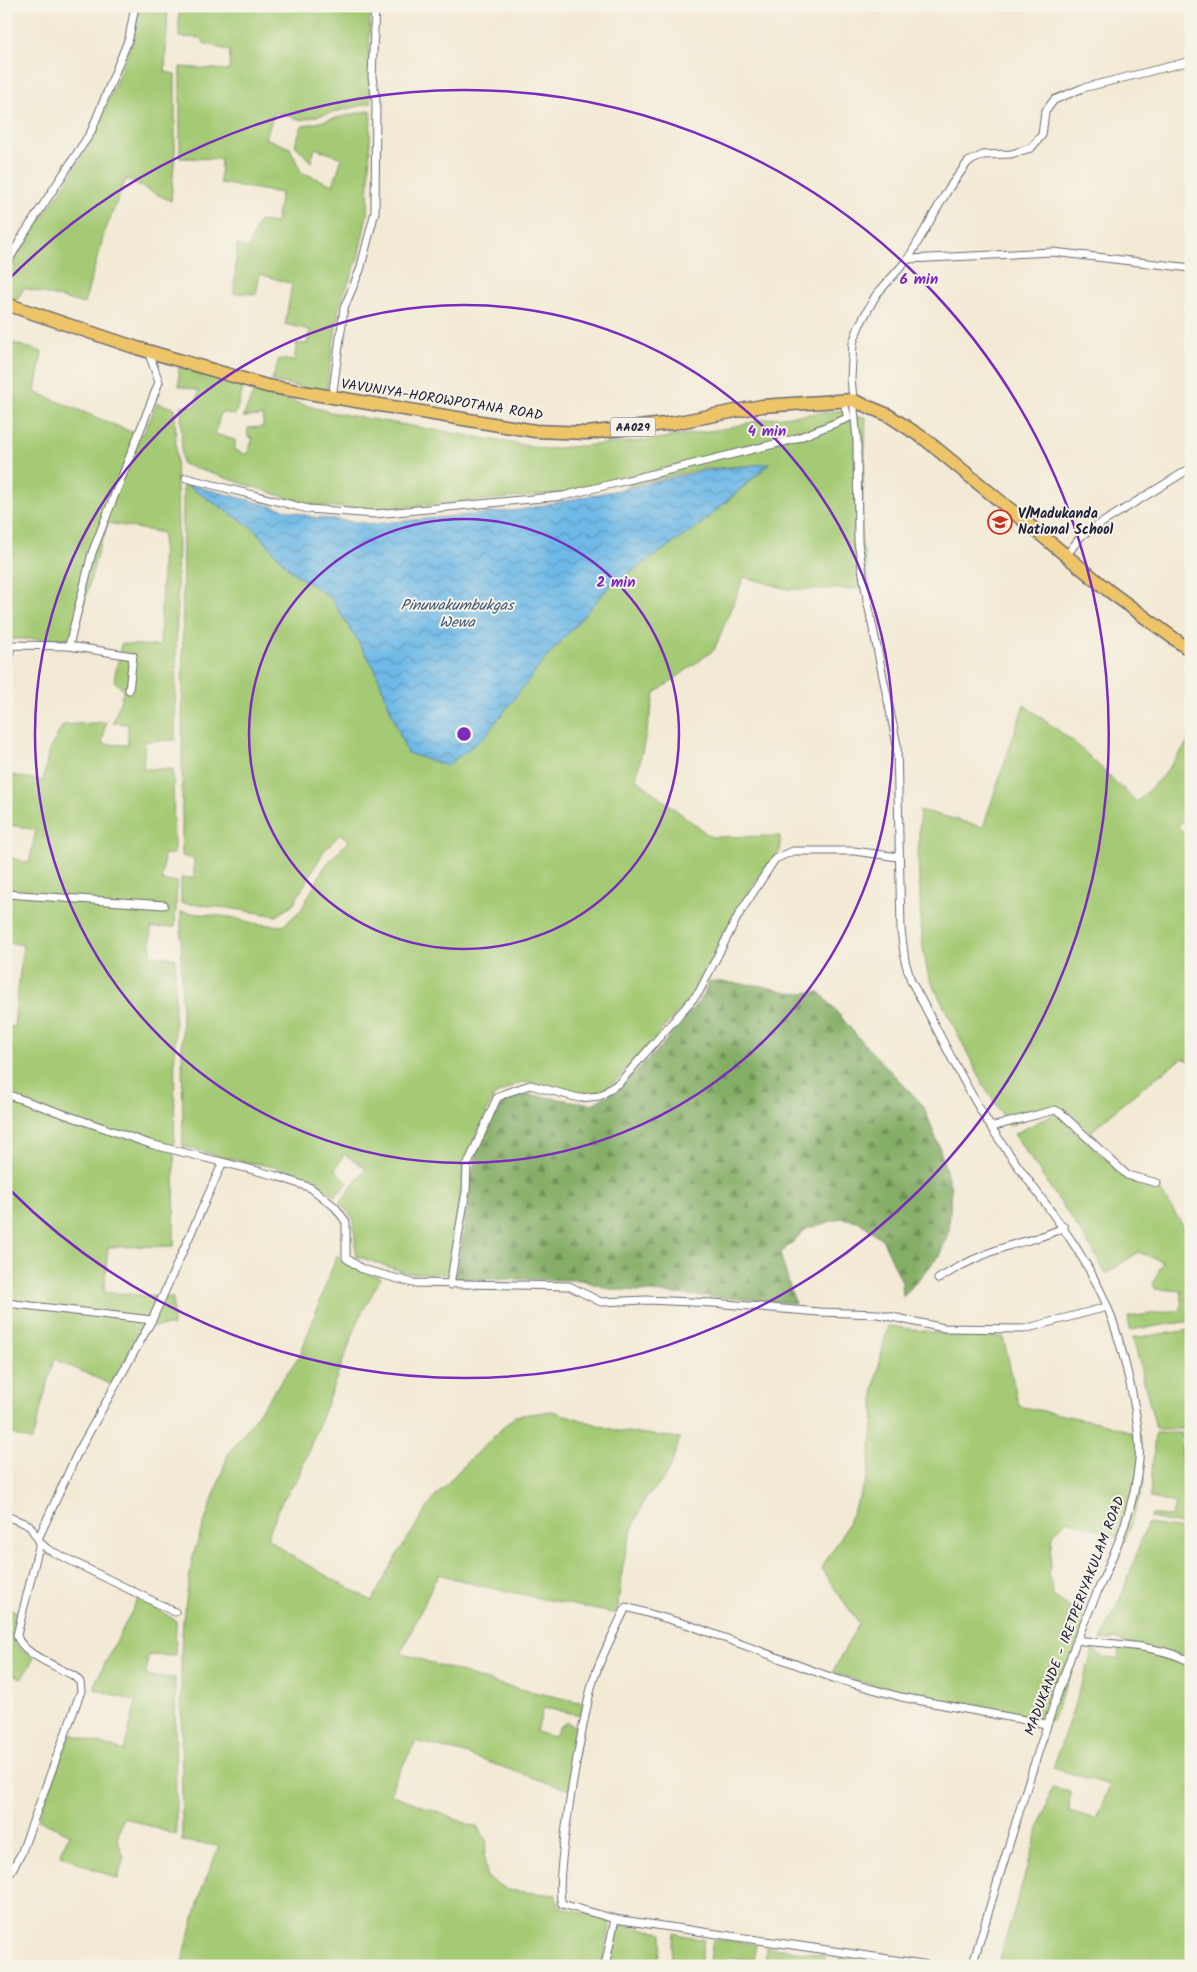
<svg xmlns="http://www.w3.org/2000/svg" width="1197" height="1972" font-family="Kalam,sans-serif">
<defs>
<pattern id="forest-firs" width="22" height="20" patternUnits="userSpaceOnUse" patternTransform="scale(1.25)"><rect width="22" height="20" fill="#84ae66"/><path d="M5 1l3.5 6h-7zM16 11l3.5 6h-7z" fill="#6c8d55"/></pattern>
<pattern id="water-waves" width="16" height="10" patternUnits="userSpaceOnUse" patternTransform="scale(1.25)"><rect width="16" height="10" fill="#6eb9e7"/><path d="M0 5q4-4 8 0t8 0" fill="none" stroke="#5a96bc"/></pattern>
</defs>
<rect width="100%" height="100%" fill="#f7f3e8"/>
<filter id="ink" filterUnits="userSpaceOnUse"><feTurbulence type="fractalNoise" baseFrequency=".02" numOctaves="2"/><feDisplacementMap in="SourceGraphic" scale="10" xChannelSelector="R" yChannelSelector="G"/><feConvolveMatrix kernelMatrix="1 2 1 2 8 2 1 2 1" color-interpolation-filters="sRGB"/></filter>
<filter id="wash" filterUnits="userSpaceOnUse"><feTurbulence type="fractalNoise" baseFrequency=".0096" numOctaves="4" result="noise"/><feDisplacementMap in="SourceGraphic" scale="20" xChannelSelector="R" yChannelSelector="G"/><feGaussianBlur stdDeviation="1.12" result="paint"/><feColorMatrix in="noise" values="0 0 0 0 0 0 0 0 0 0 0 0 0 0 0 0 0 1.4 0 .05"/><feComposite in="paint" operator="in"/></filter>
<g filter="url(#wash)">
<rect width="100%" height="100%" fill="#f3ead5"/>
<g fill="#a5ca74" stroke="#647658">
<polygon points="139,6 168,6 165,72 175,74 175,152 171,201 126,179 105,231 84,304 24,288 14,305 6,301 6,272 64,186 95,134 133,39"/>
<polygon points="179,6 370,6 369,77 371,103 301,120 275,112 265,138 290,148 301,172 333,185 342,158 315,148 311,162 295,145 302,126 371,110 368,210 358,258 339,307 326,393 272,381 279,359 294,361 297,343 307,344 310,330 285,324 292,284 260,274 256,294 234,293 237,245 248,249 259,221 276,223 281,193 220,183 221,159 180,158 180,67 229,70 230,51 204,43 201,38 179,37"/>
<polygon points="6,341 42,352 35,392 134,433 143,435 157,403 175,408 178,532 175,740 145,741 143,769 173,769 174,854 164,854 162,881 177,882 175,927 151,928 151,955 175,958 174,1246 108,1247 104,1292 173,1298 173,1326 144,1327 112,1385 54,1359 32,1441 6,1432 6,1027 14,1027 23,945 6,942 6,856 29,863 36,830 6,824 6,774 43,781 49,750 63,725 106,722 102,744 128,745 128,724 113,723 124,690 114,681 121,644 160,646 163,533 108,523 96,558 75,639 9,639 6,652"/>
<polygon points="179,364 244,386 235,415 221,412 215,434 235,440 235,450 247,455 253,438 248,437 248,428 263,427 263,416 243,417 254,391 330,412 546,449 651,440 728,428 764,419 844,410 846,417 795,436 563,493 375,510 310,505 182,464 181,406 195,406 199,391 179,386"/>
<polygon points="852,417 866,417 861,536 870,589 788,589 744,577 714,650 655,693 636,779 711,837 780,836 780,851 754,883 697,991 616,1081 599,1092 583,1095 541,1084 521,1082 494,1096 464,1161 456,1241 448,1274 407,1273 356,1256 354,1220 340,1203 366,1168 344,1154 335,1170 348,1182 336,1196 314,1182 281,1168 225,1158 183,1146 181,912 230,917 257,924 283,926 301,910 325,866 349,840 340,834 324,851 294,903 277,916 229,908 181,903 181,878 194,878 194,859 182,856 183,483 253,528 292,572 331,598 375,669 407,753 546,658 610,586 697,527 770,464 703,469 627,486 635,480 849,421"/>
<path d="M1024,705L1074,742L1137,802L1165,773L1191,738V812L1178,826L1191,839V1062L1183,1058C1150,1081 1119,1105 1090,1133L1070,1112L1053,1107L1009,1126L984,1086L928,975L922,942L918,857L920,810L983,827Z"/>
<polygon points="1056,1113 1125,1177 1158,1187 1191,1238 1191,1321 1130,1330 1128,1317 1181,1310 1182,1291 1155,1289 1153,1283 1163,1262 1138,1252 1106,1274 1094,1252 1014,1134"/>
<path d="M337,1255L355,1268L381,1278L361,1314L298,1478L282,1501L267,1538L295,1558L372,1601L397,1555L434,1498L466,1463L515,1416L552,1411L618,1431L680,1438C675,1454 670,1473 658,1486C654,1491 648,1494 645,1500C624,1540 622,1570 617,1614L481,1586L438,1574L401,1653L497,1684L584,1703L581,1715L544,1708L536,1732L553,1737L559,1727L567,1722L581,1732L569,1790L462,1753L416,1741L394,1782L391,1794L478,1828L487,1842L484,1856L487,1877L507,1890L556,1895L558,1906L611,1921L602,1966H181L202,1889L219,1846L182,1841L181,1653L183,1619L193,1555L228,1455L300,1355Z"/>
<polygon points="888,1326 951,1335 1003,1337 1019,1406 1106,1424 1140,1435 1144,1483 1125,1542 1105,1532 1067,1520 1053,1535 1049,1573 1053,1596 1086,1619 1080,1650 1052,1721 890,1690 832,1673 859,1623 821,1569 844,1532 868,1476 874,1419 874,1387"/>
<polygon points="1191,1330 1191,1429 1156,1429 1133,1338"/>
<polygon points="1155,1433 1181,1433 1181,1461 1191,1461 1191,1526 1150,1518 1151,1514 1172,1517 1175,1503 1150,1498"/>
<polygon points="1147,1524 1191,1530 1191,1658 1129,1645 1115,1639 1101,1641 1123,1592"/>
<polygon points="139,1597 176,1621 175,1656 148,1655 146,1676 175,1678 176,1835 123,1817 117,1839 124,1857 118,1879 60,1855 69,1834 38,1820 70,1734 124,1751 136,1702 95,1689 96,1681"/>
<polygon points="6,1608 19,1612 14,1634 14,1644 34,1658 22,1678 6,1672"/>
<path d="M1120,1649C1143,1650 1170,1651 1191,1664V1966H997L1052,1787L1070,1791L1069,1811L1096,1819L1110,1785L1053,1768L1093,1650L1105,1658L1118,1659Z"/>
<polygon points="620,1924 663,1933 658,1966 610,1966"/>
<polygon points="674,1933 704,1940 700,1966 671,1966"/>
<polygon points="713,1939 756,1944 753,1961 730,1957 728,1966 709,1966"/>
<polygon points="766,1947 825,1955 823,1966 779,1966 765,1962"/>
<polygon points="840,1957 877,1966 839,1966"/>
</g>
<path fill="url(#forest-firs)" stroke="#536850" d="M709,981L757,985L791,993L820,992L862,1042L923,1105L939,1146L951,1188L949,1230L940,1255L903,1297L902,1282L883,1240L858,1221L841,1218L806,1229L780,1254L795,1303L610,1289L581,1280L454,1279C472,1218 461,1141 512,1095H532L592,1104L617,1090L659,1049L703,996Z"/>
<polygon fill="url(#water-waves)" stroke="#486e91" points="770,463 697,527 610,586 546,658 485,736 447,766 407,753 375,669 331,598 292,572 253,528 183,483 313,517 372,524 520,510 628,488 702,471"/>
</g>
<g filter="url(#ink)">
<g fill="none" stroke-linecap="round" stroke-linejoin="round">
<g stroke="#6b6871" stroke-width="9">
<g id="street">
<polyline points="908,259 1053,252 1191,268"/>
<polyline points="6,265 24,234 91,132 129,38 135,6"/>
<polyline points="332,398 344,308 360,270 375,212 376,101 372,77 375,6"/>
<polyline points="186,478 308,509 375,514 563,496 795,439 848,418 843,399"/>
<polyline points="1066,556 1082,535 1191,468"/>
<polyline points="6,638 11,645"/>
<polyline points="69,646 133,656 129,690"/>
<polyline points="6,679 11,645 69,646 92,553 159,382 148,351"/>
<polyline points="6,894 164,905"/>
<polyline points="6,1094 150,1144 277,1176 311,1188 335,1207 346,1222 346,1258 362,1269 413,1283 569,1286 601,1302 646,1300 713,1303 819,1312 878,1314 944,1328 1024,1329 1107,1307"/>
<polyline points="991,1127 1055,1110 1061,1113 1127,1175 1157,1183"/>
<path d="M938,1279C960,1265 983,1254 1008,1246C1027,1240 1046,1237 1064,1227"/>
<polyline points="450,1285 466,1191 467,1166 497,1098 506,1093 530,1085 579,1098 600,1096 620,1082 699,992 739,914 775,859 793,851 854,851 898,857"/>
<polyline points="6,1303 152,1320"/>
<path d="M6,1516L29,1525L40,1542L17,1635C20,1653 58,1667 74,1676L80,1682L81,1691L21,1854L6,1880"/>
<polyline points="38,1539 77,1454 152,1320 222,1164"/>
<polyline points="40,1542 47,1549 175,1612"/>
<path d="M1076,1640C1113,1645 1158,1644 1191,1662"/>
<polyline points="605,1966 615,1919"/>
<path d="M936,1966L615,1919L562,1904C553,1881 584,1711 593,1681C601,1656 615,1631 626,1607L689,1625L833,1678L901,1697L1046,1724"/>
<path d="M972,1966C1004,1861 1035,1756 1072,1653C1095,1589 1133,1529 1139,1460C1142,1422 1122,1344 1108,1308C1080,1240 1030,1188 991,1127C961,1081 938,1029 911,981L905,961L901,930L897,745L867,599L858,542L857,440L851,378L853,343L859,326L876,295L908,259L949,188L968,162L983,155L1011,154L1031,148L1042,135L1045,112L1054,100L1083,88L1191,61"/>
</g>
</g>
<g stroke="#6b6871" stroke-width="15">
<polyline id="highway" points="6,304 137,348 267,386 535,431 587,433 673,423 762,406 852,400 888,415 926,440 1109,591 1191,651"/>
</g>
<use href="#street" stroke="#fff" stroke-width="7"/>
<use href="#highway" stroke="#eec469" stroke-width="12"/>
</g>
</g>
<g fill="none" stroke="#7b2cbf" stroke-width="2.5">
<circle cx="464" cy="734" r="215"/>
<circle cx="464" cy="734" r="429"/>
<path d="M9 279A644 644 0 1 1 9 1189"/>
</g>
<defs>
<g id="school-ring" transform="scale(1.25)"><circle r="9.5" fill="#f7f3e8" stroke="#c8321e" stroke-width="1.5"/><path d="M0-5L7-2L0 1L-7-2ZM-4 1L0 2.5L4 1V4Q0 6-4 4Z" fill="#c8321e"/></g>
</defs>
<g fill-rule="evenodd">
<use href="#school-ring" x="1000" y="522"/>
</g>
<g text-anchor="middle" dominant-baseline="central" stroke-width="4" stroke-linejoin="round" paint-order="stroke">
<rect fill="#f7f3e8" stroke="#62616f" stroke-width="1" x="610.5" y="417.5" width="45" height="19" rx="4"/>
<g font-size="12" font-weight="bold" fill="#22223b">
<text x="633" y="427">AA029</text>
</g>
<g font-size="14" fill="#22223b" stroke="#f7f3e8">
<text transform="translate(442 400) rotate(9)">VAVUNIYA-HOROWPOTANA ROAD</text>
<text transform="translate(1075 1616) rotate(-69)">MADUKANDE - IRETPERIYAKULAM ROAD</text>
</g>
<g font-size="14" font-weight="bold" fill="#22223b" stroke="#f7f3e8" text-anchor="start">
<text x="1018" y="514">V/Madukanda<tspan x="1018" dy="16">National School</tspan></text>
</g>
<g font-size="15" font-style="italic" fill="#3d5777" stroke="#f7f3e8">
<text x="457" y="606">Pinuwakumbukgas<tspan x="457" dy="17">Wewa</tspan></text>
</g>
</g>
<circle cx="464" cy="734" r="8" fill="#7b2cbf" stroke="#f7f3e8" stroke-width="2.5"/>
<g font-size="15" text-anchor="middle" font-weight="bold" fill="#7b2cbf" stroke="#f7f3e8" stroke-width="4" stroke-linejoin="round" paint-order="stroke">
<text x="919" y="284">6 min</text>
<text x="767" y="436">4 min</text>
<text x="616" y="587">2 min</text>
</g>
<rect width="1197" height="1972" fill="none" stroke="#f7f3e8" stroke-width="25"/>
</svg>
